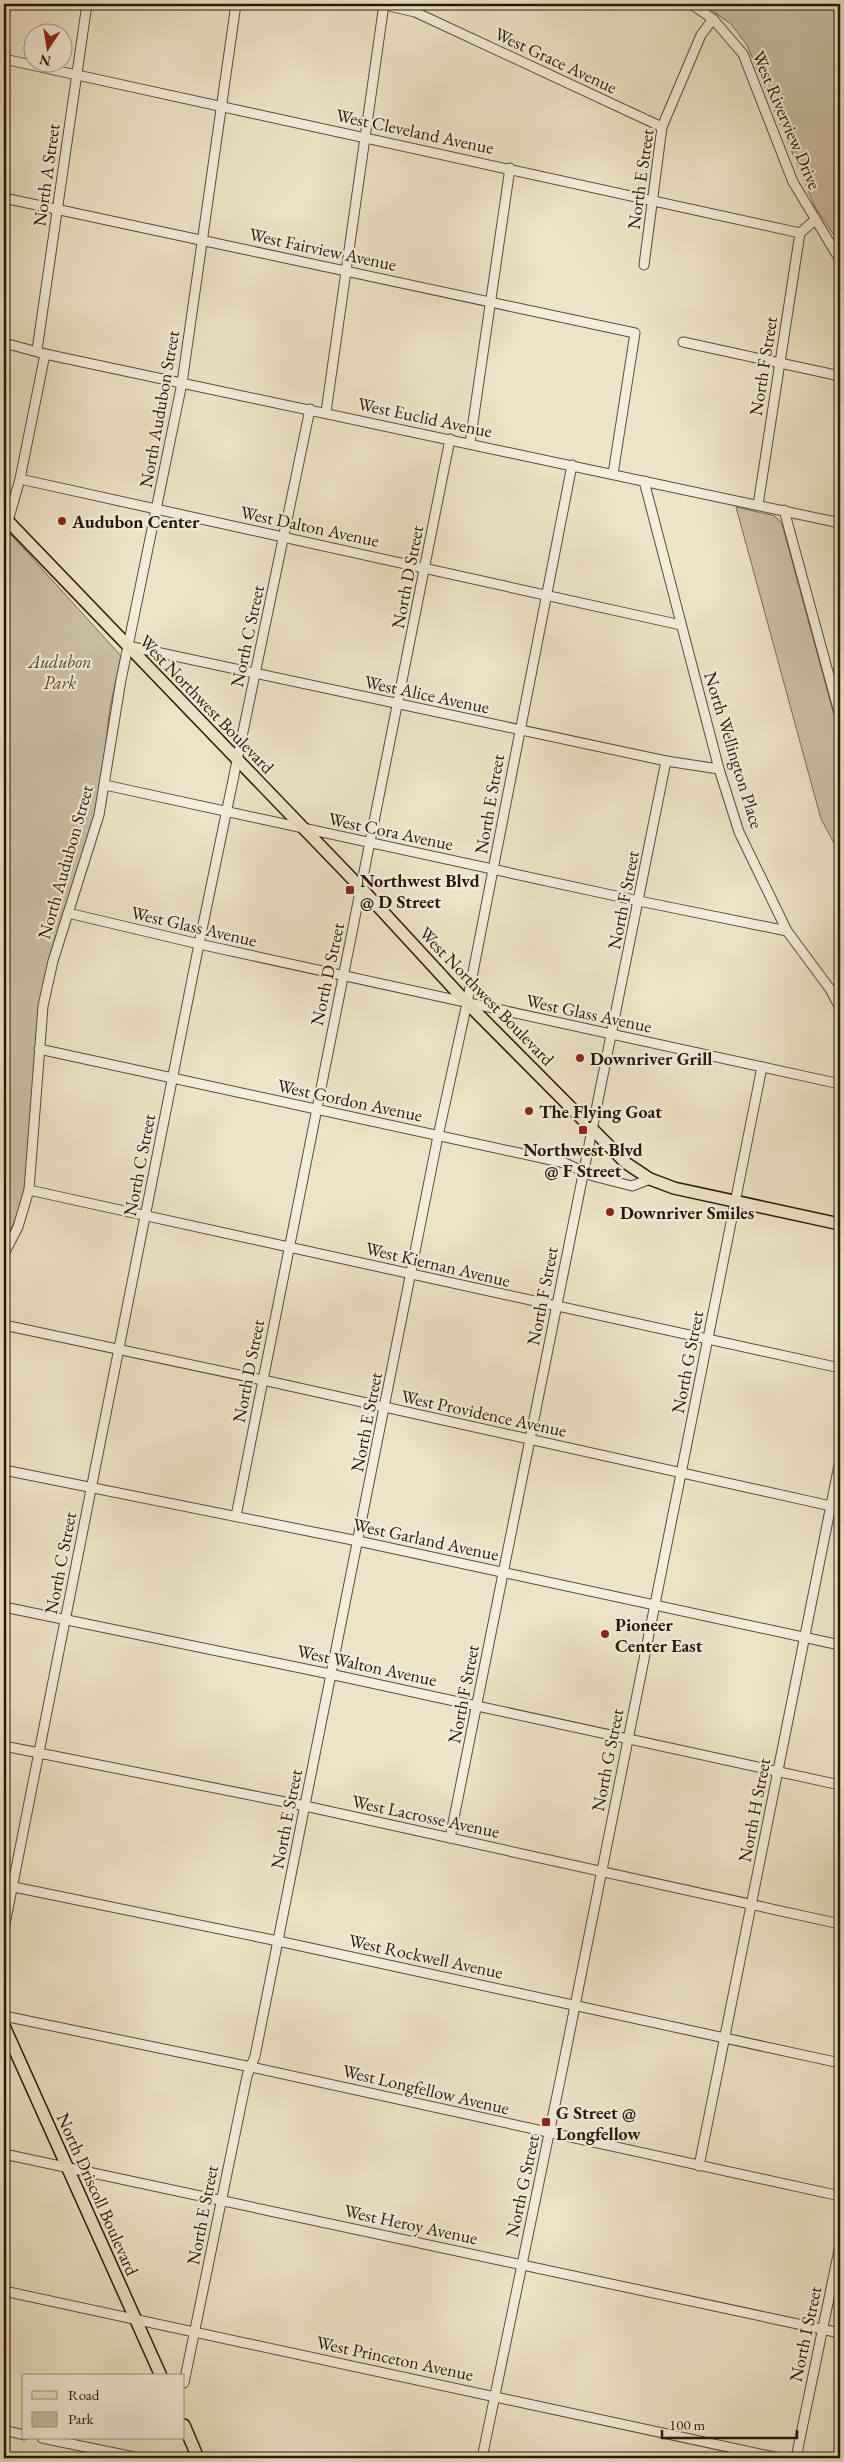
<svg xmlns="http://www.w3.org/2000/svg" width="844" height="2462" font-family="'EB Garamond',serif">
<rect width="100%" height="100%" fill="#eee3c8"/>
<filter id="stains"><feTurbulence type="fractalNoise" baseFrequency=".004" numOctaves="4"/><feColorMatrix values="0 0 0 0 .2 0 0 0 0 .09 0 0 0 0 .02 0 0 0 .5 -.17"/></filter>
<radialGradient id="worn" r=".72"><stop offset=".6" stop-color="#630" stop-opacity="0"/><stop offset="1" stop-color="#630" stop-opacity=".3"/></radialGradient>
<g fill="#ccc0a8" stroke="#786c58">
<polygon points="703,4 840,4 840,244 815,207 747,45 731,24"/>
<polygon points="736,507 775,516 782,524 840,737 840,854 821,819"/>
<polygon points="4,527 121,656 110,708 101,783 90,835 51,952 44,987 26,1181 21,1207 4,1244"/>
</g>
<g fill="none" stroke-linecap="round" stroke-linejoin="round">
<g stroke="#574b39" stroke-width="11">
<g id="minor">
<polyline points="381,4 415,12 662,127"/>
<polyline points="691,4 713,19 743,54 793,182 840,260"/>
<polyline points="4,59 800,233 815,220"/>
<polyline points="4,198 635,333 613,474"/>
<polyline points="644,265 662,127 701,35 713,19"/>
<polyline points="683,342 840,376"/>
<polyline points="4,343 45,354 840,523"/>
<polyline points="37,350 87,4"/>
<polyline points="326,412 384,4"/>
<polyline points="470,443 510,168"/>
<polyline points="20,479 681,625"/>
<polyline points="644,481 719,769 739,832 787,931 830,989 840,1008"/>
<polyline points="758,505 800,233"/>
<polyline points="784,510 840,716"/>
<polyline points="8,521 20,479 45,354"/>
<polyline points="128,646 666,761 719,769"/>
<polyline points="105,785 639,901 787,931"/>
<polyline points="68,913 199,944 840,1084"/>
<polyline points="39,1049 565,1163 593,1176 632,1186 650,1179"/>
<polyline points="29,1190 840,1368"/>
<polyline points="4,1254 18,1227 29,1190 43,1006 53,961 99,815 121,680 182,383 236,4"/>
<polyline points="4,1325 263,1380 840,1508"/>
<polyline points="4,1470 358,1541 840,1645"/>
<polyline points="236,1516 450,439"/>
<polyline points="4,1607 330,1674 840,1785"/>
<polyline points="4,1746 305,1806 840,1924"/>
<polyline points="450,1838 666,761"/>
<polyline points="4,1885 278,1941 840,2063"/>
<polyline points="4,1929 199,944 310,409"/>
<polyline points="4,2016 251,2067 840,2196"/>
<polyline points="4,2154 840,2333"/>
<polyline points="699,2166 840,1460"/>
<polyline points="4,2291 779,2458"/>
<polyline points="184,2383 247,2076 255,2056 438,1136 467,1003 572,465"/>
<polyline points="4,2430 24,2435"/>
<polyline points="42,2438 139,2458"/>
<polyline points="482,2458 562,2071 762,1067"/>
<polyline points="796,2458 840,2245"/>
</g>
</g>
<g stroke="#251809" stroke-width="14">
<g id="major">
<polyline points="4,517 362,889 467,1003 626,1163 650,1179 674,1188 840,1224"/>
<polyline points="4,2026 161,2376"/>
<polyline points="184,2425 198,2458"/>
</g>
</g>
<use href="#minor" stroke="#f4eddb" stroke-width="9"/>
<use href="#major" stroke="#eee3c8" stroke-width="11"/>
</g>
<g fill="#8f2418" stroke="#f4eddb" stroke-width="2">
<circle cx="62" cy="521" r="5"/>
<rect x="345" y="885" width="10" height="10" rx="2.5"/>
<circle cx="580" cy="1058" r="5"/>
<circle cx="529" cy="1111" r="5"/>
<rect x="578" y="1125" width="10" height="10" rx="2.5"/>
<circle cx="610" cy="1212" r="5"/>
<circle cx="605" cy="1634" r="5"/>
<rect x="541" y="2117" width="10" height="10" rx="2.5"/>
</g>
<g text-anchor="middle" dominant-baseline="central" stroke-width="4.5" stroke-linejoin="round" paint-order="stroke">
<g font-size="18" fill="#251809" stroke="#f4eddb">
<text transform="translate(556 60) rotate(25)">West Grace Avenue</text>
<text transform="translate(787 120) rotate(67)">West Riverview Drive</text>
<text transform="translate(415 131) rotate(12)">West Cleveland Avenue</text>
<text transform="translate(46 175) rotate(-82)">North A Street</text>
<text transform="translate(640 179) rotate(-82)">North E Street</text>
<text transform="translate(323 249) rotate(12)">West Fairview Avenue</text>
<text transform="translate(763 366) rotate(-81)">North F Street</text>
<text transform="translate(159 409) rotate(-80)">North Audubon Street</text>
<text transform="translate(425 417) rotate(12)">West Euclid Avenue</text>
<text transform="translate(310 526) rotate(12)">West Dalton Avenue</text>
<text transform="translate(407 577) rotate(-79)">North D Street</text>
<text transform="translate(247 636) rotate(-78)">North C Street</text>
<text transform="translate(427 694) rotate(12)">West Alice Avenue</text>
<text transform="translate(207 704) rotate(46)">West Northwest Boulevard</text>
<text transform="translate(734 750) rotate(73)">North Wellington Place</text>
<text transform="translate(489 804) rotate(-80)">North E Street</text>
<text transform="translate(391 831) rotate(12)">West Cora Avenue</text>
<text transform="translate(65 862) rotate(-74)">North Audubon Street</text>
<text transform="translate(623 900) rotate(-79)">North F Street</text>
<text transform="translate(194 926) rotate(13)">West Glass Avenue</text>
<text transform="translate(327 974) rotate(-78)">North D Street</text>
<text transform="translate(487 996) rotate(46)">West Northwest Boulevard</text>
<text transform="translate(589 1013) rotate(12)">West Glass Avenue</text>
<text transform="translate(350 1100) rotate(12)">West Gordon Avenue</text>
<text transform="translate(139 1165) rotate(-79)">North C Street</text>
<text transform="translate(438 1264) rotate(13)">West Kiernan Avenue</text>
<text transform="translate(542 1296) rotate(-79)">North F Street</text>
<text transform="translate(687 1362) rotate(-79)">North G Street</text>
<text transform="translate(248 1371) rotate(-79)">North D Street</text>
<text transform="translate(484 1413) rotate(12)">West Providence Avenue</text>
<text transform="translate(366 1422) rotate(-79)">North E Street</text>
<text transform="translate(426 1539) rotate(12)">West Garland Avenue</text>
<text transform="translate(60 1563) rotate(-79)">North C Street</text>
<text transform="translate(367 1665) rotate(12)">West Walton Avenue</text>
<text transform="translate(463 1694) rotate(-79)">North F Street</text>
<text transform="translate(607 1760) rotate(-79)">North G Street</text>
<text transform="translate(754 1810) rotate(-79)">North H Street</text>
<text transform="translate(426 1816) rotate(12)">West Lacrosse Avenue</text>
<text transform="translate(286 1819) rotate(-79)">North E Street</text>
<text transform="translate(426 1956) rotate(12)">West Rockwell Avenue</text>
<text transform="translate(426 2089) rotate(13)">West Longfellow Avenue</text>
<text transform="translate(522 2186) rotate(-78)">North G Street</text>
<text transform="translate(98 2194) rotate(66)">North Driscoll Boulevard</text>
<text transform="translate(202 2215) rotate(-79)">North E Street</text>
<text transform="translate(411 2224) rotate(12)">West Heroy Avenue</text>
<text transform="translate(805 2334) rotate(-78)">North I Street</text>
<text transform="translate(395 2358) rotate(12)">West Princeton Avenue</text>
</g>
<g font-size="18" font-weight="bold" fill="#251809" stroke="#f4eddb" text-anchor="start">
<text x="72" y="521">Audubon Center</text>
<text x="360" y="880">Northwest Blvd<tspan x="360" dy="21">@ D Street</tspan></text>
<text x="590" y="1058">Downriver Grill</text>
<text x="539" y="1111">The Flying Goat</text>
<text x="583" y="1149" text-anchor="middle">Northwest Blvd<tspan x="583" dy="21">@ F Street</tspan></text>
<text x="620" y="1212">Downriver Smiles</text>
<text x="615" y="1624">Pioneer<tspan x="615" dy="21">Center East</tspan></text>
<text x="556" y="2112">G Street @<tspan x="556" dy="21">Longfellow</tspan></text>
</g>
<g font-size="18" font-style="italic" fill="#574a39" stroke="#f4eddb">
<text x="60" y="661">Audubon<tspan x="60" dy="21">Park</tspan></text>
</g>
</g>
<rect width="844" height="2462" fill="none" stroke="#eee3c8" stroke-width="20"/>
<rect x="5" y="5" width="834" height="2452" fill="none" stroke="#251809" stroke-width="2.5"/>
<rect x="10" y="10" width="824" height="2442" fill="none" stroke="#251809"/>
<rect x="22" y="2374" width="162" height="65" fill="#f4eddb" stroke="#a19887"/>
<rect x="32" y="2391" width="25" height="8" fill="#eee3c8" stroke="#a19887"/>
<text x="68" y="2400" font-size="15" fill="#251809">Road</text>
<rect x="32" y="2412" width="25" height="15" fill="#ccc0a8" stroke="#a19887"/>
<text x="68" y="2424" font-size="15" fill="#251809">Park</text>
<g transform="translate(48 48) rotate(192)"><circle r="24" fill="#f4eddb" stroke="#a19887"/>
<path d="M0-4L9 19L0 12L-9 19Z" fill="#8f2418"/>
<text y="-8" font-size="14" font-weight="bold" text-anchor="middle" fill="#251809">N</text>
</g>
<path d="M662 2430v8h135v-8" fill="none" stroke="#251809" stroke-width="2.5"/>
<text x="669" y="2430" font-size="15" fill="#251809" stroke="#f4eddb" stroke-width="4" paint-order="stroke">100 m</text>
<rect width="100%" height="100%" filter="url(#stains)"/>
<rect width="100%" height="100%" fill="url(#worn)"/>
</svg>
